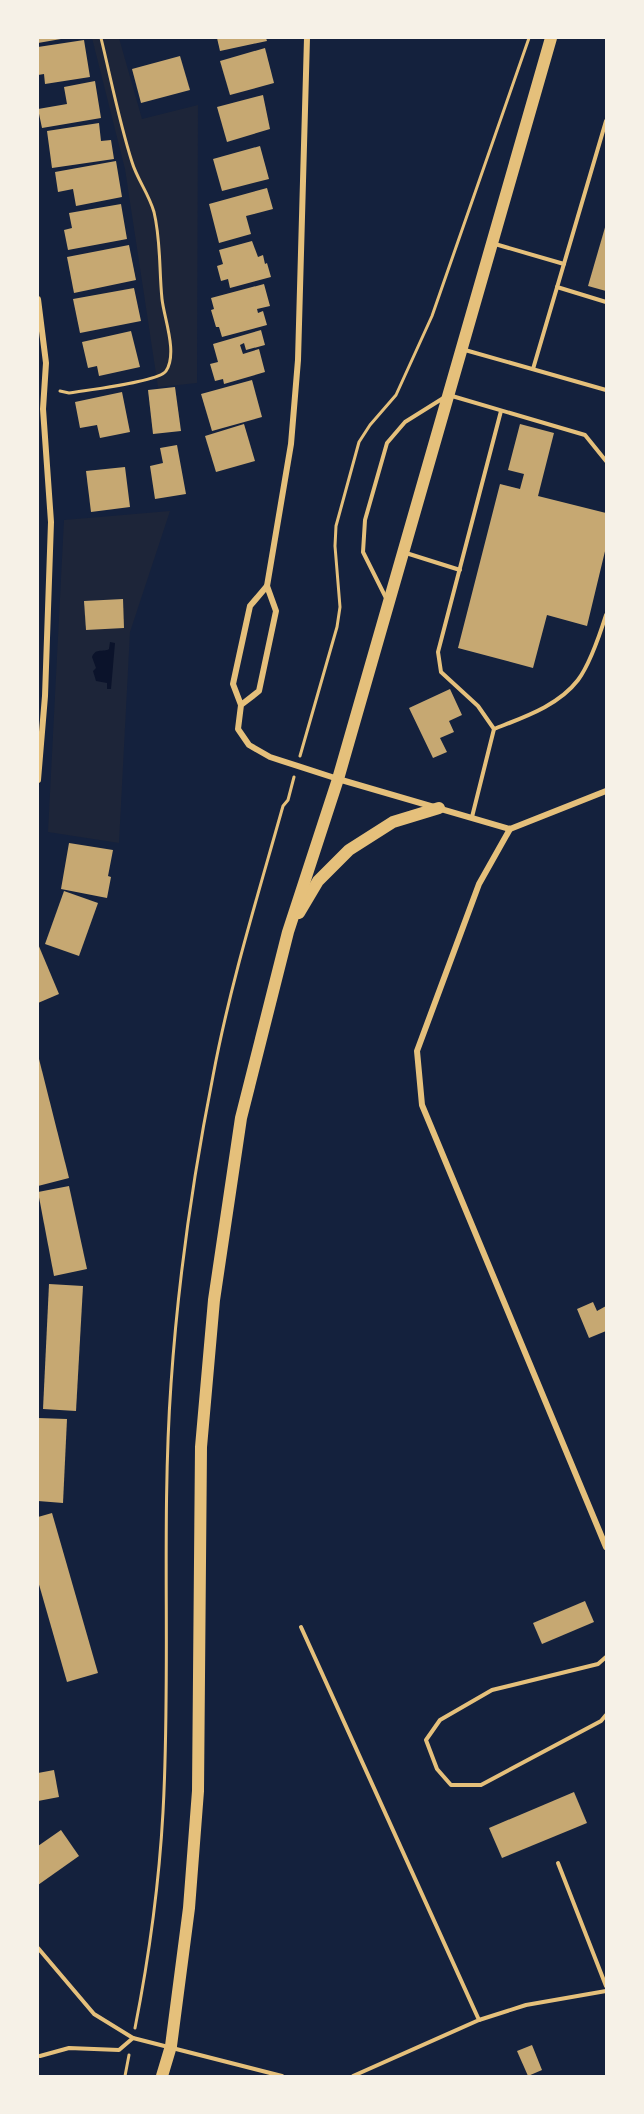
<svg xmlns="http://www.w3.org/2000/svg" width="644" height="2114" font-family="'DM Sans',sans-serif">
<rect width="100%" height="100%" fill="#14213d"/>
<g fill="#1d2539">
<polygon points="92,38 119,38 142,119 198,105 197,383 158,387 125,169"/>
<polygon points="170,511 130,632 119,843 48,832 64,520"/>
</g>
<path fill="#0b132b" d="M110,642L115,643L111,689H107V683L96,681L93,671L96,668L92,657C96,647 103,653 109,649Z"/>
<g fill="#c6a872">
<polygon points="38,38 61,38 61,39 38,43"/>
<polygon points="217,38 266,38 267,41 220,51"/>
<polygon points="84,40 90,77 45,84 44,74 38,75 38,47"/>
<polygon points="265,48 274,83 230,95 220,61"/>
<polygon points="180,56 190,90 141,103 132,69"/>
<polygon points="95,81 101,118 42,128 38,109 67,104 64,87"/>
<polygon points="263,95 270,129 227,142 217,107"/>
<polygon points="99,123 101,141 111,140 114,159 52,168 47,131"/>
<polygon points="260,146 269,179 222,191 213,159"/>
<polygon points="116,161 122,197 76,206 73,189 58,192 55,172"/>
<polygon points="267,188 273,209 246,216 251,234 219,243 209,204"/>
<polygon points="121,204 127,239 68,250 64,230 72,228 69,213"/>
<polygon points="606,224 606,291 588,286"/>
<polygon points="252,241 258,257 263,255 265,264 267,263 271,277 230,288 228,279 221,281 217,266 223,264 219,250"/>
<polygon points="129,245 136,280 74,293 67,257"/>
<polygon points="264,284 270,306 257,309 258,313 263,311 267,325 222,337 219,327 216,327 211,310 214,309 211,298"/>
<polygon points="134,288 141,321 80,333 73,299"/>
<polygon points="261,330 265,345 246,350 244,343 240,345 243,354 259,349 265,372 224,384 223,379 215,381 210,364 218,362 213,344"/>
<polygon points="131,331 140,367 99,376 97,366 88,368 82,342"/>
<polygon points="252,380 262,417 212,431 201,394"/>
<polygon points="175,387 181,431 153,434 148,390"/>
<polygon points="122,392 130,432 100,438 97,425 80,428 75,402"/>
<polygon points="244,424 255,461 216,472 205,436"/>
<polygon points="520,424 554,433 538,496 606,513 606,547 587,626 547,615 533,668 458,648 500,484 520,489 524,474 508,470"/>
<polygon points="177,445 186,494 155,499 150,466 163,463 160,448"/>
<polygon points="125,467 130,507 91,512 86,471"/>
<polygon points="123,599 124,628 86,630 84,601"/>
<polygon points="450,689 462,715 449,721 454,732 440,738 447,752 433,758 409,708"/>
<polygon points="69,843 113,850 108,876 111,877 107,898 61,889"/>
<polygon points="64,891 98,903 79,956 45,944"/>
<polygon points="38,944 59,994 38,1003"/>
<polygon points="38,1055 69,1178 38,1186"/>
<polygon points="69,1186 87,1269 54,1276 38,1192"/>
<polygon points="49,1284 83,1286 76,1411 43,1409"/>
<polygon points="593,1302 597,1311 606,1306 606,1331 589,1338 577,1309"/>
<polygon points="38,1418 67,1419 63,1503 38,1501"/>
<polygon points="52,1513 98,1673 67,1682 38,1581 38,1517"/>
<polygon points="585,1601 594,1622 542,1644 533,1623"/>
<polygon points="54,1770 59,1797 38,1801 38,1773"/>
<polygon points="574,1792 587,1823 502,1858 489,1828"/>
<polygon points="61,1830 79,1856 38,1885 38,1846"/>
<polygon points="532,2045 542,2070 528,2076 517,2051"/>
</g>
<g fill="none" stroke-linecap="round" stroke-linejoin="round">
<g stroke="#e5c07b" stroke-width="3">
<path d="M60,391L69,393C86,390 159,382 166,371C178,353 164,318 162,299C159,270 161,241 154,212C149,194 137,179 132,162C119,121 111,79 101,38"/>
<polyline points="300,756 337,627 340,607 335,546 336,526 359,442 370,425 396,395 432,316 529,38"/>
<path d="M135,2028C149,1957 159,1885 163,1812C171,1670 161,1526 171,1384C178,1281 193,1177 213,1076C230,985 258,895 283,806L288,800L294,777"/>
<polyline points="125,2076 129,2055"/>
</g>
<g stroke="#e5c07b" stroke-width="4">
<polyline points="495,244 564,264"/>
<polyline points="557,287 606,302"/>
<polyline points="465,350 606,390"/>
<polyline points="533,369 606,121"/>
<polyline points="452,396 585,435 606,461"/>
<polyline points="406,553 460,570"/>
<polyline points="386,598 363,552 365,520 387,443 405,422 445,397"/>
<path d="M494,729C524,717 558,706 578,680C590,664 600,634 606,615"/>
<polyline points="472,817 494,729 478,706 441,672 438,652 501,411"/>
<polyline points="301,1627 479,2020 353,2076"/>
<polyline points="606,1657 598,1664 492,1690 440,1720 426,1740 437,1769 451,1785 481,1785 601,1721 606,1715"/>
<polyline points="558,1863 606,1986"/>
<polyline points="38,1948 94,2014 133,2038 119,2050 69,2048 40,2056"/>
<polyline points="479,2020 526,2005 606,1991"/>
<polyline points="133,2038 282,2076"/>
</g>
<g stroke="#e5c07b" stroke-width="6">
<polyline points="38,299 46,363 43,409 51,522 45,696 38,780"/>
<polyline points="267,586 291,444 298,360 307,38"/>
<polyline points="241,705 259,691 276,611 267,586 250,606 233,684 241,705 238,729 249,745 270,757 338,779 510,829 606,791"/>
<polyline points="510,829 479,884 417,1051 422,1105 606,1547"/>
</g>
<g stroke="#e5c07b" stroke-width="12">
<polyline points="299,913 318,881 349,850 393,822 439,808"/>
<polyline points="162,2076 171,2046 189,1908 198,1791 201,1447 214,1300 241,1118 288,932 338,779 551,38"/>
</g>
</g>
<rect width="644" height="2114" fill="none" stroke="#f6f1e7" stroke-width="78"/>
</svg>
